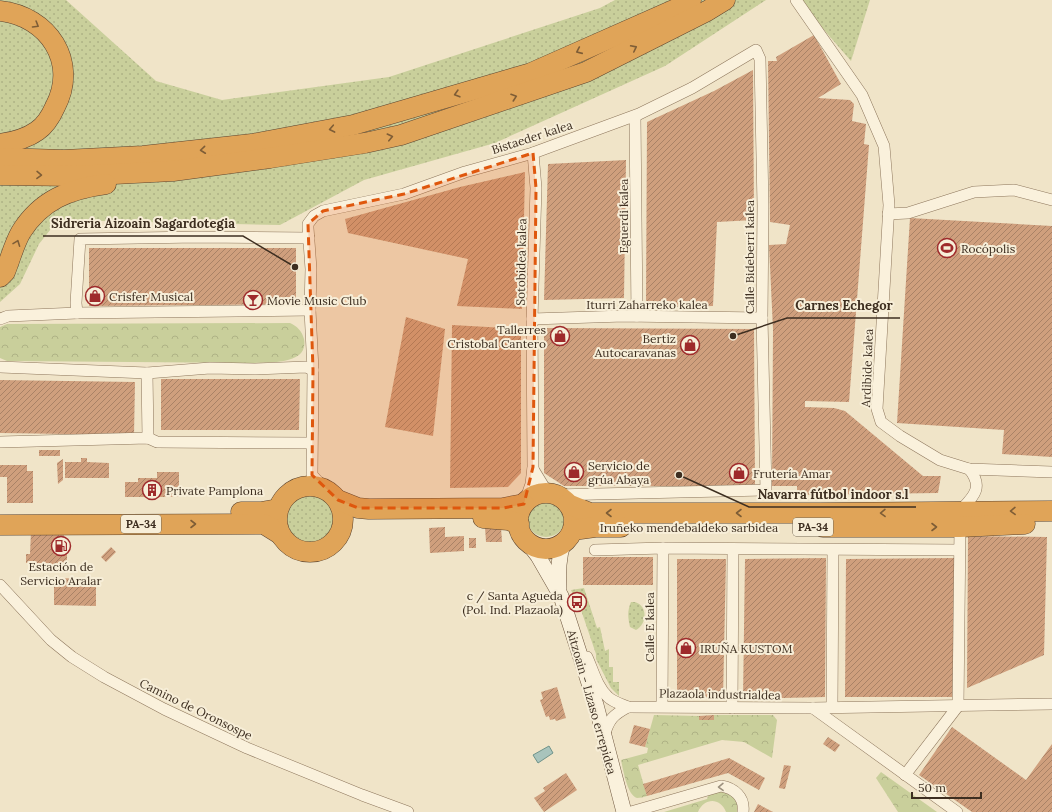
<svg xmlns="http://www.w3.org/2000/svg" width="1052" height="812" font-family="Lora,serif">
<defs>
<pattern id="grass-dots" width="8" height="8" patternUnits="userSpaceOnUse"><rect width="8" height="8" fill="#c9cf9b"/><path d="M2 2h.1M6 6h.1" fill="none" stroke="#aeb285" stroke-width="1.8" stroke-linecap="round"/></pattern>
<pattern id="park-crowns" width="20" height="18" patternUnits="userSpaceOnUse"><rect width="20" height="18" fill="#c9cf9b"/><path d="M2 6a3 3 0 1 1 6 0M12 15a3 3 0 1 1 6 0" fill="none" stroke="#aeb285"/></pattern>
<pattern id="building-hatch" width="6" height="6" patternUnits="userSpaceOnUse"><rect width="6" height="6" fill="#cf9f7d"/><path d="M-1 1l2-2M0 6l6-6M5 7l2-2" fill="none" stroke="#a98266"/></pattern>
</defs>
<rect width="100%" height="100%" fill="#f0e4c8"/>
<g fill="url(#grass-dots)">
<polygon points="0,0 66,0 156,81 222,100 389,77 600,8 615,0 766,0 665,66 495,143 364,180 280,225 58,220 39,244 20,284 0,302"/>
<polygon points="798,0 870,0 851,61"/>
<circle cx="310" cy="517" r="26"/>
<circle cx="546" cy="518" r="19"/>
<polygon points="584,588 597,628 600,627 605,651 609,649 609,667 613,667 613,682 619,682 619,696 611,688 596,659 596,654 580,607 581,606 577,596 574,597 571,590"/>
<path d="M631,602H635C648,606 647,624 636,630L630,627C628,618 627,611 631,602Z"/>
</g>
<g fill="url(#park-crowns)">
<path d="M290,323C297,326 302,331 304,339C309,365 270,362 254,363L7,361L0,358V327L7,324Z"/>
<path d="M654,715L699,716L700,720H713L714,715H773L777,720L772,758L744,742L722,740L638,765L647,796C644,797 640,798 637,798C627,795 623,769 621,760L647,753L648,748L645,747Z"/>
<polygon points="881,772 937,812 898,812 876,778"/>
<path d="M720,791C732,794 739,798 737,812H726C720,797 704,798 698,812H664L707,799L709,793Z"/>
</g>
<polygon fill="#a9c4bc" stroke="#6f938a" points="549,746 553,753 538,763 533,755"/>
<g fill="url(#building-hatch)">
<polygon points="814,35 841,84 818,98 850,100 854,104 852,121 866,124 864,144 869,145 849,402 805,401 805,407 834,408 845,411 923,476 941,476 938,493 797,495 797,486 772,486 773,329 769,245 786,244 790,225 770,222 768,61 777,61 776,57"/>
<polygon points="753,70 754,220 717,222 713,306 646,308 647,122 714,91"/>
<polygon points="626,160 624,298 544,300 548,164"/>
<polygon points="525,172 522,309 457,306 468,259 348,233 345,219 460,187"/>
<polygon points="910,218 1052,226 1052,457 1002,454 1004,430 897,423"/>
<polygon points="89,248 296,248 296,304 89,306"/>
<polygon points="406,317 445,329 433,436 385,427"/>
<polygon points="452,325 521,329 521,473 508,487 450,488"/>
<polygon points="544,328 754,329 755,486 564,486 544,473"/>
<polygon points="161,379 300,379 299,430 161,430"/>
<polygon points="0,380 135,382 134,435 0,433"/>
<rect x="39" y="450" width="21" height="6"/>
<polygon points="81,458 87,458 87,462 109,463 109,478 65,478 65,462 81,462"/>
<polygon points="63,459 63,480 58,484 57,463"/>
<polygon points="0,465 27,465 27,471 33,471 33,503 7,503 7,477 0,477"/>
<polygon points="157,472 179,472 179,497 125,497 125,482 138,482 138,478 157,478"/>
<polygon points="445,527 445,537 464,536 464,551 430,553 429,528"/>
<polygon points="485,527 501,527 502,542 486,542"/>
<polygon points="31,531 64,532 63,554 67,554 67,563 63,563 63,566 30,566 30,563 26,563 26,554 30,554"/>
<polygon points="968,536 1047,537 1044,655 967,688"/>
<rect x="469" y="538" width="7" height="10"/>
<polygon points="111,547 116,552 106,562 101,557"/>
<rect x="583" y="557" width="70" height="28"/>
<polygon points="826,558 825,697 743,699 745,559"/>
<polygon points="955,558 953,697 845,697 846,559"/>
<polygon points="677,559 726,559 723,698 677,697"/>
<polygon points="54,578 96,579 96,606 54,605"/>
<polygon points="557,687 566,718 556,721 555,719 550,720 549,716 546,717 540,700 543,699 541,692"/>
<polygon points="714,715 714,720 699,720 699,716"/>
<polygon points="634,725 650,729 645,747 629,743"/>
<polygon points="952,727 1026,780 1052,744 1052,812 972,812 919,775"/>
<polygon points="828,737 840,745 835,752 823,744"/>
<polygon points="729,758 765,778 759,790 728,773 647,796 643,784"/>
<polygon points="784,765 791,766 785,789 779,788"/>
<polygon points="566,773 577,790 544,812 534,798 545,791 543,788"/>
<polygon points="758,804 773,812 754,812"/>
</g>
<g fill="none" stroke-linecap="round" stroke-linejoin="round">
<g stroke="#8d765c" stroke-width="12">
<g id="street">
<polyline points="796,0 862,95 884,146 889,205 877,409 881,422 900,436 940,460 969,469 1052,472"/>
<polyline points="635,116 637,316"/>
<polyline points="888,214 908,213 974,192 1014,190 1052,200"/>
<polyline points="77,313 76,303 80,239 197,237 309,238"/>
<polyline points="0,319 8,316 77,313 310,310"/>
<polyline points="532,319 624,316 762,318"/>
<polyline points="0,367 147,373 210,368 255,369 306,367 313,370"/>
<polyline points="147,373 148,438"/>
<polyline points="0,442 148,438 157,442 311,443"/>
<polyline points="533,469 544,487 553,494"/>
<polyline points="325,489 312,475 313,370 310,310 311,269 308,228 308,224 314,216 323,211 404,194 465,172 533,153 639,114 692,88 756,50 760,59 763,206 762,318 766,490 555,495"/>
<polyline points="524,504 531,484 533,467 532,319 536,188 533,153"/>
<path d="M959,512C972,498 985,488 969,469"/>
<polyline points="595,550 663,548 959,550"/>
<polyline points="0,585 51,640 72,657 104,677 164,709 247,748 362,795 408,812"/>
<path d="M587,657C593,670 597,687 608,697C613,702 621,704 628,707L813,708L1052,704"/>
<polyline points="662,706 663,548"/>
<polyline points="832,707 833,550"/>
<polyline points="732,708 733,549"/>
<polyline points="813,708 957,812"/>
<path d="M604,736C609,719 613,715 628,707"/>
<polyline points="905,775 958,706 960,527"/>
<path d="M631,812L721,786C734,788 745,797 743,812"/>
</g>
</g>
<g stroke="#6f573f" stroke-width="16">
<g id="secondary">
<polyline points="528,543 538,556 561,596 596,705 624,812"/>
<path d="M559,589C558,573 558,559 563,544"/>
</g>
</g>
<g stroke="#5b4430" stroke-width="21">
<g id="highway">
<path d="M0,11C48,16 79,62 55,107C51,116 46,125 37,131C26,139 13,142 0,144"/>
<polyline points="0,158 64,160 143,156 252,144 353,125 531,73 678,8 691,0"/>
<polyline points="0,175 75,176 173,171 270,158 365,143 401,135 586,72 707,11 725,0"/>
<path d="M0,277L5,272C10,260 14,244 21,232C41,200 69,189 106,184"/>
<circle cx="310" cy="519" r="33"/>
<circle cx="546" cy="521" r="28"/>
<polyline points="338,500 358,508 369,509 503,508 524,504"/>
<polyline points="568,504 590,513 820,513 1052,511"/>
<polyline points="241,512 261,512 278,509"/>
<polyline points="483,518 508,520 519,524"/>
<polyline points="0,525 264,524 280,534"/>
<polyline points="823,527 960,527 1025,524"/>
<polyline points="573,530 595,527 621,527"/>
</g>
</g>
<use href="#street" stroke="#faf1dc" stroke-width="11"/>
<use href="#secondary" stroke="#faf1dc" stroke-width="15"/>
<use href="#highway" stroke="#e0a458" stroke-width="20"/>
</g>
<defs><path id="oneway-chevron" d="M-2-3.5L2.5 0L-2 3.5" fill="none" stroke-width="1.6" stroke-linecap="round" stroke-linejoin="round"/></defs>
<g stroke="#7e5d36">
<use href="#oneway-chevron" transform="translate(36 25) rotate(31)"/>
<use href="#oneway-chevron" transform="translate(634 48) rotate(-27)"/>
<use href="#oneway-chevron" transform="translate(579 51) rotate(156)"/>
<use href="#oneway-chevron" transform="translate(457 94) rotate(164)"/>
<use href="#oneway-chevron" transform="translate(514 97) rotate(-19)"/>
<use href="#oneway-chevron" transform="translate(332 129) rotate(169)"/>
<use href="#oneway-chevron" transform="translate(390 137) rotate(-13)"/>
<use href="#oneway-chevron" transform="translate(203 150) rotate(174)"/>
<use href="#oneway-chevron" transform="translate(39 175) rotate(1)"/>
<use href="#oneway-chevron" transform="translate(17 243) rotate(-69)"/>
<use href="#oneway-chevron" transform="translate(1013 511) rotate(179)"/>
<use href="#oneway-chevron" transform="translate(609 513) rotate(-180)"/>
<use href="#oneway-chevron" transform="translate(739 513) rotate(-180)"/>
<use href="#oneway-chevron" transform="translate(883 513) rotate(179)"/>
<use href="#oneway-chevron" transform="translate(193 524)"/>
<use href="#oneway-chevron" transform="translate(934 527)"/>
</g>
<use stroke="#9c907e" href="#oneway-chevron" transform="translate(721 787) rotate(179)"/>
<path fill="#df570d" fill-opacity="0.2" stroke="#df570d" stroke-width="3" stroke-dasharray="8 5" stroke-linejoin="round" d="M533,153L536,188L533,467L524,504L503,508H358L338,500L312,475L313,370L308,224L323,211L404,194Z"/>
<defs>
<g id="stadium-ring" transform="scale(1)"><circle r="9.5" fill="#f7eed8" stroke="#9e2a2b" stroke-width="1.5"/><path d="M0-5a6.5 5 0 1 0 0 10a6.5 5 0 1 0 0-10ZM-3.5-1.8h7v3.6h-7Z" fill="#9e2a2b"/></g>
<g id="shop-ring" transform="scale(1)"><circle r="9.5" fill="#f7eed8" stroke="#9e2a2b" stroke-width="1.5"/><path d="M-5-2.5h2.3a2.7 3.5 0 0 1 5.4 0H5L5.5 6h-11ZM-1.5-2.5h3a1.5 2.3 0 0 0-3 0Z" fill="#9e2a2b"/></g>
<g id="bar-ring" transform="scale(1)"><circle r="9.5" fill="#f7eed8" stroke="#9e2a2b" stroke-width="1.5"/><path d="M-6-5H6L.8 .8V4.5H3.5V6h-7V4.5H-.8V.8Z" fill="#9e2a2b"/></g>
<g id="building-ring" transform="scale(1)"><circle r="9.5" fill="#f7eed8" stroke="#9e2a2b" stroke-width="1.5"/><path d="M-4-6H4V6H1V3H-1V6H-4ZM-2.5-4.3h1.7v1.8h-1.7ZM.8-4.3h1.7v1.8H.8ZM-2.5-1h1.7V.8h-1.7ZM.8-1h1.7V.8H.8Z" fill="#9e2a2b"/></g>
<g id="fuel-ring" transform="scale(1)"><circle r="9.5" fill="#f7eed8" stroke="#9e2a2b" stroke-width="1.5"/><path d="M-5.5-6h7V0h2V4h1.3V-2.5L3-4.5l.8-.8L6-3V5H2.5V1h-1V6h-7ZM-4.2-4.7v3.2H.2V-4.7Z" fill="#9e2a2b"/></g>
<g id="bus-ring" transform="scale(1)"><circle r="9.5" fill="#f7eed8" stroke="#9e2a2b" stroke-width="1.5"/><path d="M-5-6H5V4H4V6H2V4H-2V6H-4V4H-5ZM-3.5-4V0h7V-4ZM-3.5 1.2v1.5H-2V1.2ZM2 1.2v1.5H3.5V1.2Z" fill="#9e2a2b"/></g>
</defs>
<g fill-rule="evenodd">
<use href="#stadium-ring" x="947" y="248"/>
<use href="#shop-ring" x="95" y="296"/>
<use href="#bar-ring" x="253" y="300"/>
<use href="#shop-ring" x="560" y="336"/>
<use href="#shop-ring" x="690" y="345"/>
<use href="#shop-ring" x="574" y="472"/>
<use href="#shop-ring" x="739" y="473"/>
<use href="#building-ring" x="152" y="490"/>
<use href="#fuel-ring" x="61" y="546"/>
<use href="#bus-ring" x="577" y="602"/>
<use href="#shop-ring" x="686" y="648"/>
</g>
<g text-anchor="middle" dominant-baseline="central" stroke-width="4" stroke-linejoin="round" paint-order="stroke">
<g fill="#f7eed8" stroke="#756857" stroke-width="1">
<rect x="121" y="515" width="40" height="18" rx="3"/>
<rect x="793" y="518" width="40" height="18" rx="3"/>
</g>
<g font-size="11" font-weight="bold" fill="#3d2e20">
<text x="141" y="524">PA-34</text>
<text x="813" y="527">PA-34</text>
</g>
<g font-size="12" fill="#3d2e20" stroke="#f7eed8">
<text transform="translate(532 137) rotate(-18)">Bistaeder kalea</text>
<text transform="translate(623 216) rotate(-90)">Eguerdi kalea</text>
<text transform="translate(749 257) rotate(-90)">Calle Bideberri kalea</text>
<text transform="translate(521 262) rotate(-89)">Sotobidea kalea</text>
<text x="647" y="304">Iturri Zaharreko kalea</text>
<text transform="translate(867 368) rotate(-88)">Ardibide kalea</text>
<text x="689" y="527">Iruñeko mendebaldeko sarbidea</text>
<text transform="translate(649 627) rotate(-90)">Calle E kalea</text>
<text transform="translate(720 694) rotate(1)">Plazaola industrialdea</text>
<text transform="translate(592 702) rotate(74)">Aitzoain - Lizaso errepidea</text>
<text transform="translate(196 709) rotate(26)">Camino de Oronsospe</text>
</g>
<g font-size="12" fill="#3d2e20" stroke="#f7eed8" text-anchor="start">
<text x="961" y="248">Rocópolis</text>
<text x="109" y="296">Crisfer Musical</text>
<text x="267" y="300">Movie Music Club</text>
<text x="546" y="329" text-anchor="end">Tallerres<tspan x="546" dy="14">Cristobal Cantero</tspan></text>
<text x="676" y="338" text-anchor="end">Bertiz<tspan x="676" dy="14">Autocaravanas</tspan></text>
<text x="588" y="465">Servicio de<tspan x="588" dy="14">grúa Abaya</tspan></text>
<text x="753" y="473">Frutería Amar</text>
<text x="166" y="490">Private Pamplona</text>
<text x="61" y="566" text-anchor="middle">Estación de<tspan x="61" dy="14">Servicio Aralar</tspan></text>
<text x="563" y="595" text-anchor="end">c / Santa Agueda<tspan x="563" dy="14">(Pol. Ind. Plazaola)</tspan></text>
<text x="700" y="648">IRUÑA KUSTOM</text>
</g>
</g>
<path fill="none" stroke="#3d2e20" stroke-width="1.5" d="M295 267L243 236H43M733 336L787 318H900M679 475L749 507H916"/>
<g fill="#3d2e20" stroke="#f7eed8" stroke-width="1.5">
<circle cx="295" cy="267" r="4"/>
<circle cx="733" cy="336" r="4"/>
<circle cx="679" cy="475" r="4"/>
</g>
<g font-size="13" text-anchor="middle" font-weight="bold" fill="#3d2e20" stroke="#f7eed8" stroke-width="4" stroke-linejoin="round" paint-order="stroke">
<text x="143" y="228">Sidreria Aizoain Sagardotegia</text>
<text x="844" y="310">Carnes Echegor</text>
<text x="833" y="499">Navarra fútbol indoor s.l</text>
</g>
<path d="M912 792v6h69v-6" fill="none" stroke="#3d2e20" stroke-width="2"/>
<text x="918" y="792" font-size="12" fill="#3d2e20" stroke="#f7eed8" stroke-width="3" paint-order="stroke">50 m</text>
</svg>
